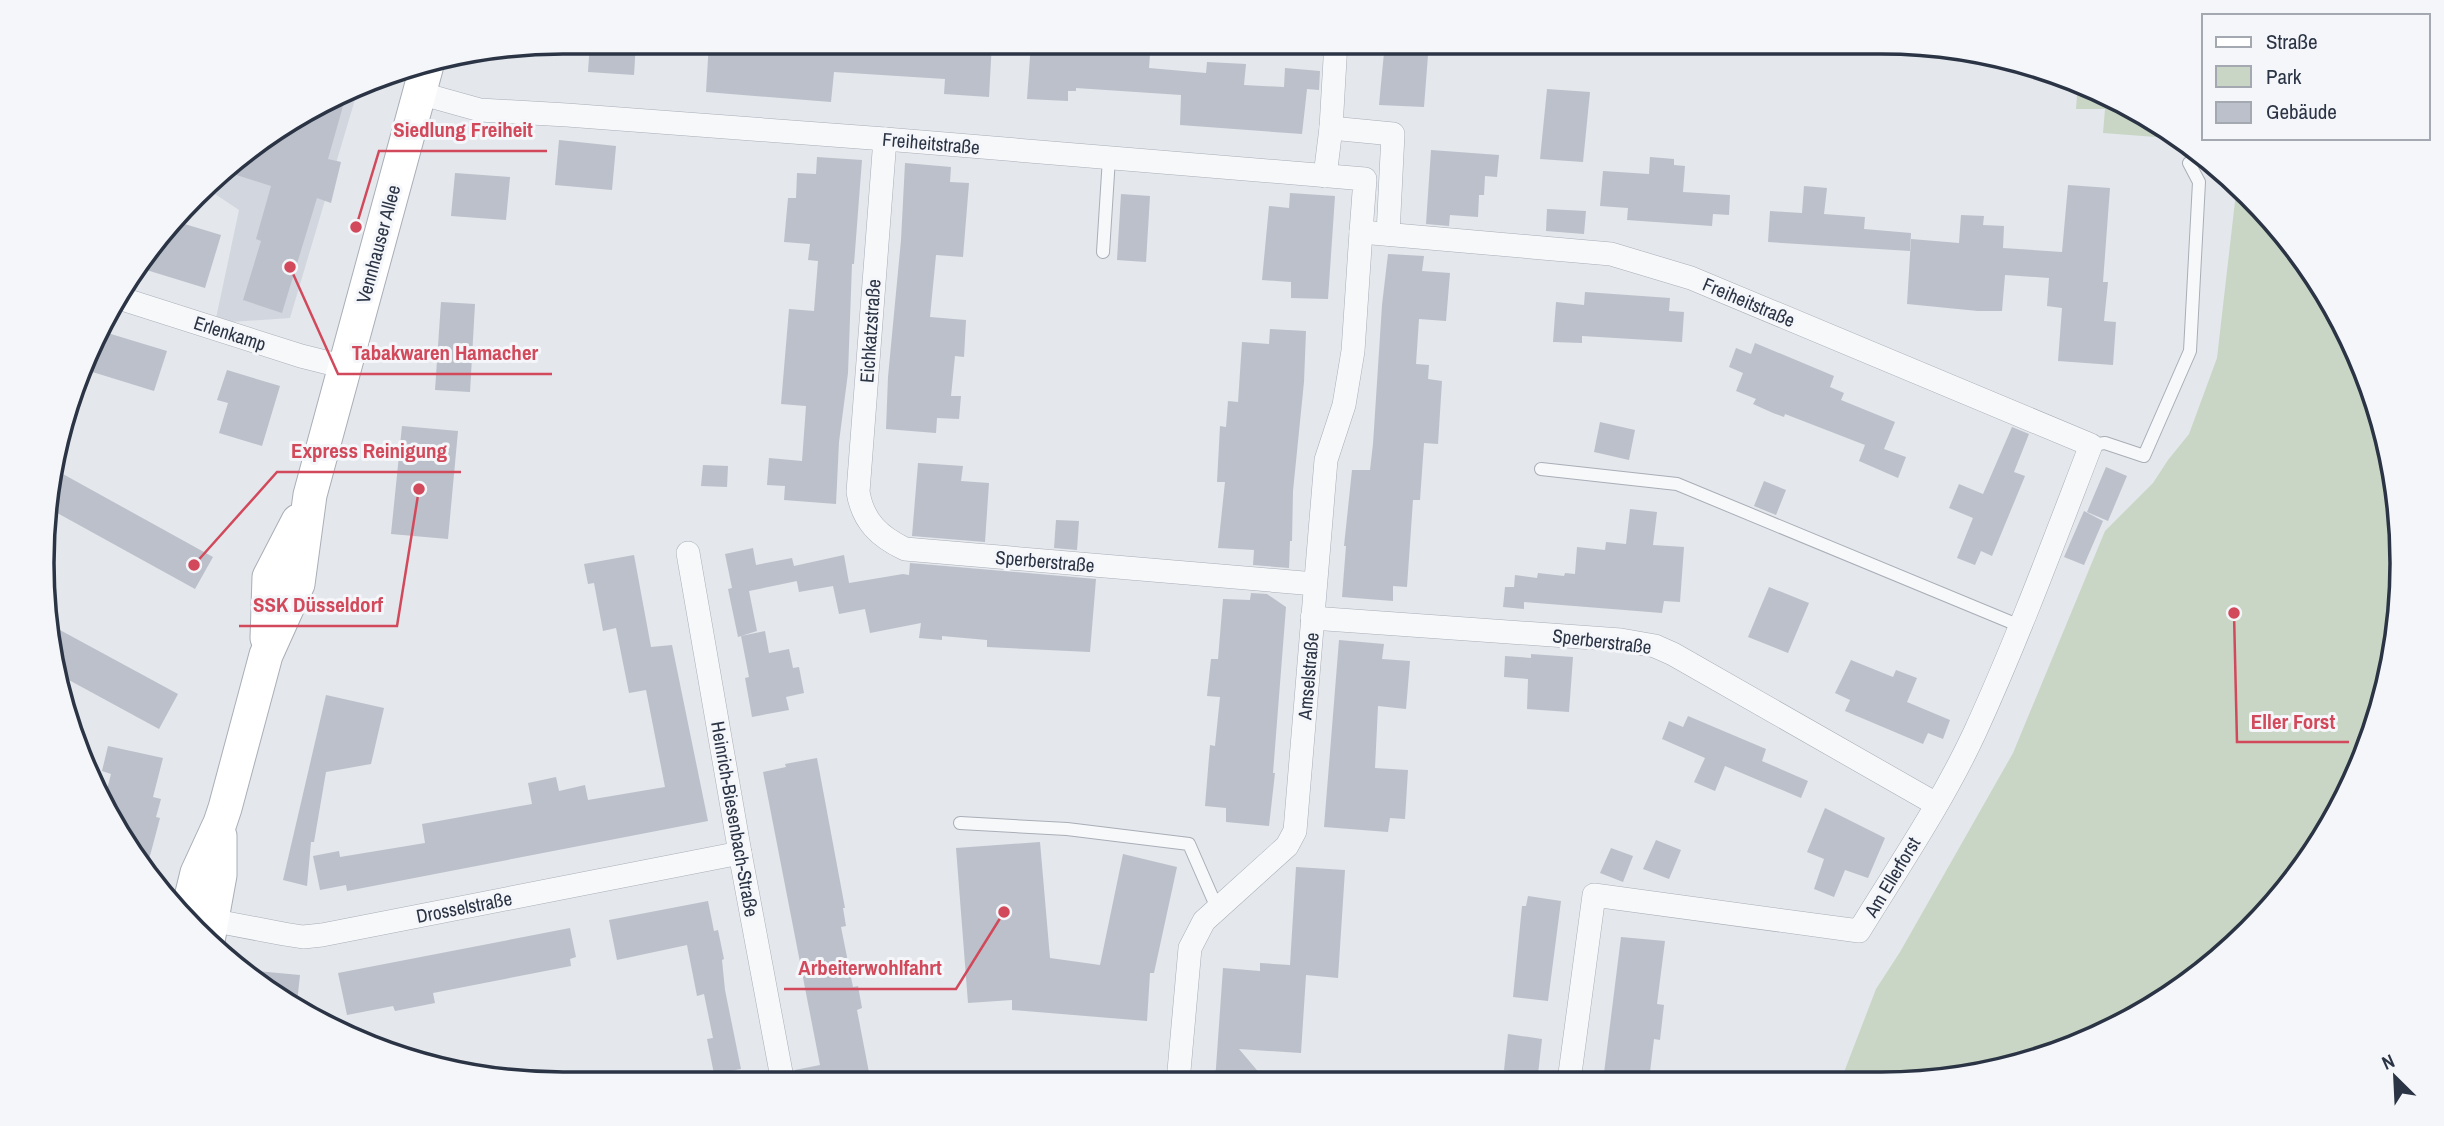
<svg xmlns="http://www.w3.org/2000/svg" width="2444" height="1126" font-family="'Archivo Narrow',sans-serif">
<rect width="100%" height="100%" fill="#e4e7ec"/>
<polygon fill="#d2d6de" points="359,86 290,318 215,323 239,210 206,188 220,171 303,112"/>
<g fill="#c9d6c5">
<polygon points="2078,81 2170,130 2182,139 2103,133 2105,109 2076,109"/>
<polygon points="2237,184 2249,194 2314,273 2362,363 2392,461 2402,563 2392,664 2362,762 2295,880 2198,976 2081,1044 1949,1079 1841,1080 1876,989 1900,952 2013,753 2105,531 2153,483 2168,460 2189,434 2217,358"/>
</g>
<g fill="#bbc0ca">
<polygon points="590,42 636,42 634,75 588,72"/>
<polygon points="709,42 836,42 869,44 869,42 913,42 913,48 969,52 970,42 992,42 989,97 944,94 945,79 834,72 831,102 706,92"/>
<polygon points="1050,42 1129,47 1129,42 1151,42 1149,68 1206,73 1207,62 1246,64 1244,85 1284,87 1285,68 1320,71 1319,90 1307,89 1302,134 1180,125 1181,95 1076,88 1076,91 1068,91 1068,101 1027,99 1031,43 1050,44"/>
<polygon points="1385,42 1429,42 1424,107 1379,105"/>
<polygon points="1547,89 1590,92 1583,162 1540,159"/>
<polygon points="347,92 328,159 341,162 331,203 317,198 282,313 243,300 261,241 256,239 271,186 221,170 303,112"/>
<polygon points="559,140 616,146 612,190 555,185"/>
<polygon points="1431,150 1499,155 1497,177 1485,176 1484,195 1479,195 1478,217 1450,215 1449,226 1426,224"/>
<polygon points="817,157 862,160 854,264 852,264 848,373 839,442 836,504 784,500 785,486 767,485 769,458 802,461 806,406 781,404 789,309 814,311 818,261 808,260 810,244 784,242 788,198 796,198 797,173 816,174"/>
<polygon points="1650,157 1674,159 1674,165 1685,166 1683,192 1730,195 1729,215 1713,214 1712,226 1627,220 1628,208 1600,206 1603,171 1649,174"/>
<polygon points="905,163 951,167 950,182 969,183 963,257 936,255 930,317 966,320 964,357 955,356 951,396 961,396 959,419 937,418 936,433 886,429 888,377 901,240"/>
<polygon points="455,173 510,177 506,220 451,216"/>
<polygon points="2068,185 2110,188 2103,282 2108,282 2104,321 2116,322 2113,365 2058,361 2062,308 2047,306 2049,278 2005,275 2002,311 1978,311 1907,304 1911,239 1959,243 1961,215 1984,216 1983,225 2004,226 2003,248 2062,252"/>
<polygon points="1804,186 1827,188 1824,214 1865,217 1864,229 1911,233 1910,251 1768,242 1770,211 1802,213"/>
<polygon points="1290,193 1335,196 1328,299 1291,298 1291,282 1262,280 1269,206 1289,208"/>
<polygon points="1121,194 1150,196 1146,262 1117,260"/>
<polygon points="1547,209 1586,211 1584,234 1546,231"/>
<polygon points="178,222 221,235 205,288 140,268"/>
<polygon points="1388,254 1424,256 1422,271 1450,273 1446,321 1419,319 1416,364 1429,365 1428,379 1442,381 1438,444 1424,443 1420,500 1413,500 1407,587 1393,586 1393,601 1342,597 1346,546 1344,546 1352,470 1370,470 1373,444 1382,305"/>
<polygon points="1585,292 1670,298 1669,311 1684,312 1682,342 1582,336 1582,343 1553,342 1556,302 1584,305"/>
<polygon points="441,302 475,304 470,392 435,390"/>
<polygon points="1270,329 1306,331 1304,382 1293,491 1292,541 1290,541 1289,568 1253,565 1254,550 1218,548 1225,482 1217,482 1220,426 1226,427 1228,401 1238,402 1242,342 1269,344"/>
<polygon points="101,331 167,351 154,391 86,370"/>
<polygon points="1755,343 1834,376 1830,387 1844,393 1841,400 1895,422 1884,449 1906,457 1898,478 1859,461 1865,445 1785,414 1784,417 1773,413 1753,404 1756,399 1736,391 1743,373 1729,367 1736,348 1751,354"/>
<polygon points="227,370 280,386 262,446 219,433 228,403 217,400"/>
<polygon points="1600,422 1635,430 1629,460 1594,452"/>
<polygon points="402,426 458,431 448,539 391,534"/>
<polygon points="2012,427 2029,434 2014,472 2025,476 1992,556 1981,551 1975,565 1957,558 1973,518 1949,508 1959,484 1983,494"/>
<polygon points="918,463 963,466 961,481 989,483 985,542 912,536"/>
<polygon points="703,465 728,466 727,487 701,486"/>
<polygon points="2106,467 2127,476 2108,521 2087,512"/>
<polygon points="52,468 213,557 195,589 50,509"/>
<polygon points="1764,481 1786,490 1776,515 1754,506"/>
<polygon points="1630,509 1657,512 1653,545 1684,547 1680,602 1664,601 1662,613 1524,602 1524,609 1503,607 1505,587 1514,587 1515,575 1537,578 1538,573 1564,576 1565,573 1575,574 1577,547 1605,550 1606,542 1626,544"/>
<polygon points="2084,511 2103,521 2084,565 2064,557"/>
<polygon points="1056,520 1079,521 1077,550 1054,548"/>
<polygon points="753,548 756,565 792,558 794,566 844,555 849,583 903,574 909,575 910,563 1096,579 1090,652 987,647 987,640 942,636 942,640 919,638 921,623 870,633 865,609 839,614 833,586 799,592 794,567 797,581 749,591 757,631 741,636 765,631 769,653 789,649 793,668 799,667 804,693 786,697 789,710 752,717 745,678 749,677 741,636 738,637 728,589 732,588 725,554"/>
<polygon points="634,555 651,647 672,645 708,821 347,891 346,885 320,890 313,856 339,851 340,857 425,843 422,824 532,804 528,783 556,777 559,791 585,785 588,800 665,787 646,690 629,693 616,628 603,631 594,583 588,584 584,564"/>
<polygon points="1769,587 1809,603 1788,653 1748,637"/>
<polygon points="1251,593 1267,594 1286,607 1273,773 1275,773 1269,826 1226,822 1226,808 1205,806 1210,745 1215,746 1220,697 1207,696 1211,659 1218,659 1223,599 1250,600"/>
<polygon points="47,623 178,694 159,729 56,673 47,631"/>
<polygon points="1339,640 1384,644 1382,659 1410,661 1406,709 1378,706 1375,768 1408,770 1405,819 1390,818 1388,832 1324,827"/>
<polygon points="1531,654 1573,657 1569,712 1527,709 1528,679 1504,677 1505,656 1531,658"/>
<polygon points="1851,660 1893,677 1896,670 1917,678 1907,702 1950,720 1943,739 1928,733 1923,744 1845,711 1850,700 1835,693"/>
<polygon points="326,695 384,708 371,764 326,772 314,842 311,842 307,886 283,880"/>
<polygon points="1688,716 1766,749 1762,761 1808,781 1801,798 1725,766 1715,791 1694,782 1705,758 1662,739 1669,721 1683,727"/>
<polygon points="108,746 163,758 153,797 161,799 156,817 160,818 147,867 112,823 103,805 111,774 102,771"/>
<polygon points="817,758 845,908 843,908 846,926 841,927 853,987 858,986 862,1008 857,1010 871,1083 797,1083 795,1070 820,1065 763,772 786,767 785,764"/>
<polygon points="1825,808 1885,838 1868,878 1845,870 1834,897 1814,889 1824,859 1807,852"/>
<polygon points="1656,840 1681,850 1669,879 1643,869"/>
<polygon points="1040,842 1050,958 1100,965 1123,854 1177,867 1154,973 1150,973 1147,1021 1012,1010 1012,1000 968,1003 956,848"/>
<polygon points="1611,848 1633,856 1623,882 1600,873"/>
<polygon points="1296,867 1345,870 1338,978 1306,975 1301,1053 1239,1049 1267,1082 1215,1082 1223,968 1260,971 1260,963 1290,965"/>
<polygon points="1528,896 1561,901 1548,1001 1513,997 1522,906 1526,906"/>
<polygon points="708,901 714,931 718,930 724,959 722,960 725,990 741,1069 714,1074 707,1039 713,1038 704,994 697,996 687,945 617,960 609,920"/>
<polygon points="570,928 576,957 570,959 571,966 433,993 435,1003 395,1011 393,1006 347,1015 338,973"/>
<polygon points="1621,937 1665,941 1657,1004 1664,1005 1660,1040 1654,1039 1649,1080 1603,1081"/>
<polygon points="245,970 300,975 297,1003 280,992"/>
<polygon points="1508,1034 1542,1039 1538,1074 1504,1070"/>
</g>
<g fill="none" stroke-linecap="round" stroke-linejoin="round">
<g stroke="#a9aeb7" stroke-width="14">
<g id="service">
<polyline points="1103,252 1109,158"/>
<polyline points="2091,445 2105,443 2144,456 2190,351 2199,182 2189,163"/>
<polyline points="1541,469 1677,484 2020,626"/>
<polyline points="960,823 1067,829 1189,844 1217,908"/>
</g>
</g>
<g stroke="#a9aeb7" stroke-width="24">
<g id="minor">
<path d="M419,93L480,110L567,115L885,139L1365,179L1361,232L1611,254L1691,278L2091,445C2054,541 2018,638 1975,732C1943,801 1899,866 1859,931L1594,895L1569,1081"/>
<polyline points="1331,128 1393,134 1388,234"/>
<path d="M885,139L858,492C863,522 880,537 905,549L1315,584"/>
<polyline points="1325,176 1331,128 1336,42"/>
<polyline points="116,297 301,356 345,367"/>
<polyline points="688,553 740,853 783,1083"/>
<polyline points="1312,618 1621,640 1655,646 1673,654 1936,804"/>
<polyline points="200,918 284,934 303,937 322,935 740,853"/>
<polyline points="1178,1082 1190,948 1204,921 1287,846 1295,831 1326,460 1344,405 1353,351 1361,232"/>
</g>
</g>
<g stroke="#a9aeb7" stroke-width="35">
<g id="secondary">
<polyline points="267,638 269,577 298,521"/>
<polyline points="187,914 197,873 220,823 225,808 266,655 298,584 310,495 427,65"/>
<polyline points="208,941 220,875 220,836"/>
</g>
</g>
<use href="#service" stroke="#f7f8fa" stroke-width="12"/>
<use href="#minor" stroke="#f7f8fa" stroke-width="23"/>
<use href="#secondary" stroke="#fff" stroke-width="33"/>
</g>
<g text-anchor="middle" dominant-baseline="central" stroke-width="6" stroke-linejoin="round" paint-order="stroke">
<g font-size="19" fill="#2b3445" stroke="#f4f6f9">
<text transform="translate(931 143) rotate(5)">Freiheitstraße</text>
<text transform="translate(378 244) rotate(-75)">Vennhauser Allee</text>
<text transform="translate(1749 302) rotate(23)">Freiheitstraße</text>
<text transform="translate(870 331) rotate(-86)">Eichkatzstraße</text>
<text transform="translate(230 333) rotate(18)">Erlenkamp</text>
<text transform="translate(1045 561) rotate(5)">Sperberstraße</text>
<text transform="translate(1602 641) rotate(7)">Sperberstraße</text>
<text transform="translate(1308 676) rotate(-85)">Amselstraße</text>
<text transform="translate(735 819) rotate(80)">Heinrich-Biesenbach-Straße</text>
<text transform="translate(1892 877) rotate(-59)">Am Ellerforst</text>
<text transform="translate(464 907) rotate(-11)">Drosselstraße</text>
</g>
</g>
<path d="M0 0H2444V1126H0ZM563 54H1881A509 509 0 0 1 2390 563V563A509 509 0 0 1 1881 1072H563A509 509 0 0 1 54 563V563A509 509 0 0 1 563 54Z" fill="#f4f6f9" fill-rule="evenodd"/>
<path fill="none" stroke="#2b3445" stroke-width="3.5" d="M563 54H1881A509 509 0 0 1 2390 563V563A509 509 0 0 1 1881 1072H563A509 509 0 0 1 54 563V563A509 509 0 0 1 563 54Z"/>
<path fill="none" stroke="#d1495b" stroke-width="2.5" d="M356 227L379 151H547M290 267L338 374H552M194 565L277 472H461M419 489L397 626H239M2234 613L2237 742H2349M1004 912L956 989H784"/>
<g fill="#d1495b" stroke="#f4f6f9" stroke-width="2.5">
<circle cx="356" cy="227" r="7"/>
<circle cx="290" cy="267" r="7"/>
<circle cx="194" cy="565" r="7"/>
<circle cx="419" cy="489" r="7"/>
<circle cx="2234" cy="613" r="7"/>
<circle cx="1004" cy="912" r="7"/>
</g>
<g font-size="21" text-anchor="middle" font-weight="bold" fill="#d1495b" stroke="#f4f6f9" stroke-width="6" stroke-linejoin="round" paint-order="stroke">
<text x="463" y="137">Siedlung Freiheit</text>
<text x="445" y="360">Tabakwaren Hamacher</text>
<text x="369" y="458">Express Reinigung</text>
<text x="318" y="612">SSK Düsseldorf</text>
<text x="2293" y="729">Eller Forst</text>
<text x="870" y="975">Arbeiterwohlfahrt</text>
</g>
<rect x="2202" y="14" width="228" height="126" fill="#f4f6f9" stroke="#a4a8b1" stroke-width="2"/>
<rect x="2216" y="37" width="35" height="10" fill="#ffffff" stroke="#a4a8b1" stroke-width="2"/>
<text x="2266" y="49" font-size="21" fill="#2b3445">Straße</text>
<rect x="2216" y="66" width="35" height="21" fill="#c9d6c5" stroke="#a4a8b1" stroke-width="2"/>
<text x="2266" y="84" font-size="21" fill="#2b3445">Park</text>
<rect x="2216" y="102" width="35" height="21" fill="#bbc0ca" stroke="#a4a8b1" stroke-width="2"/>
<text x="2266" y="119" font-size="21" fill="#2b3445">Gebäude</text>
<g transform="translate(2395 1077) rotate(336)" stroke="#f4f6f9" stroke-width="5" paint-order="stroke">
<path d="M0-5L12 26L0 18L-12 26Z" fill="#2b3445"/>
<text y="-10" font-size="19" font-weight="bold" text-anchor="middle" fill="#2b3445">N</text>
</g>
</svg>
